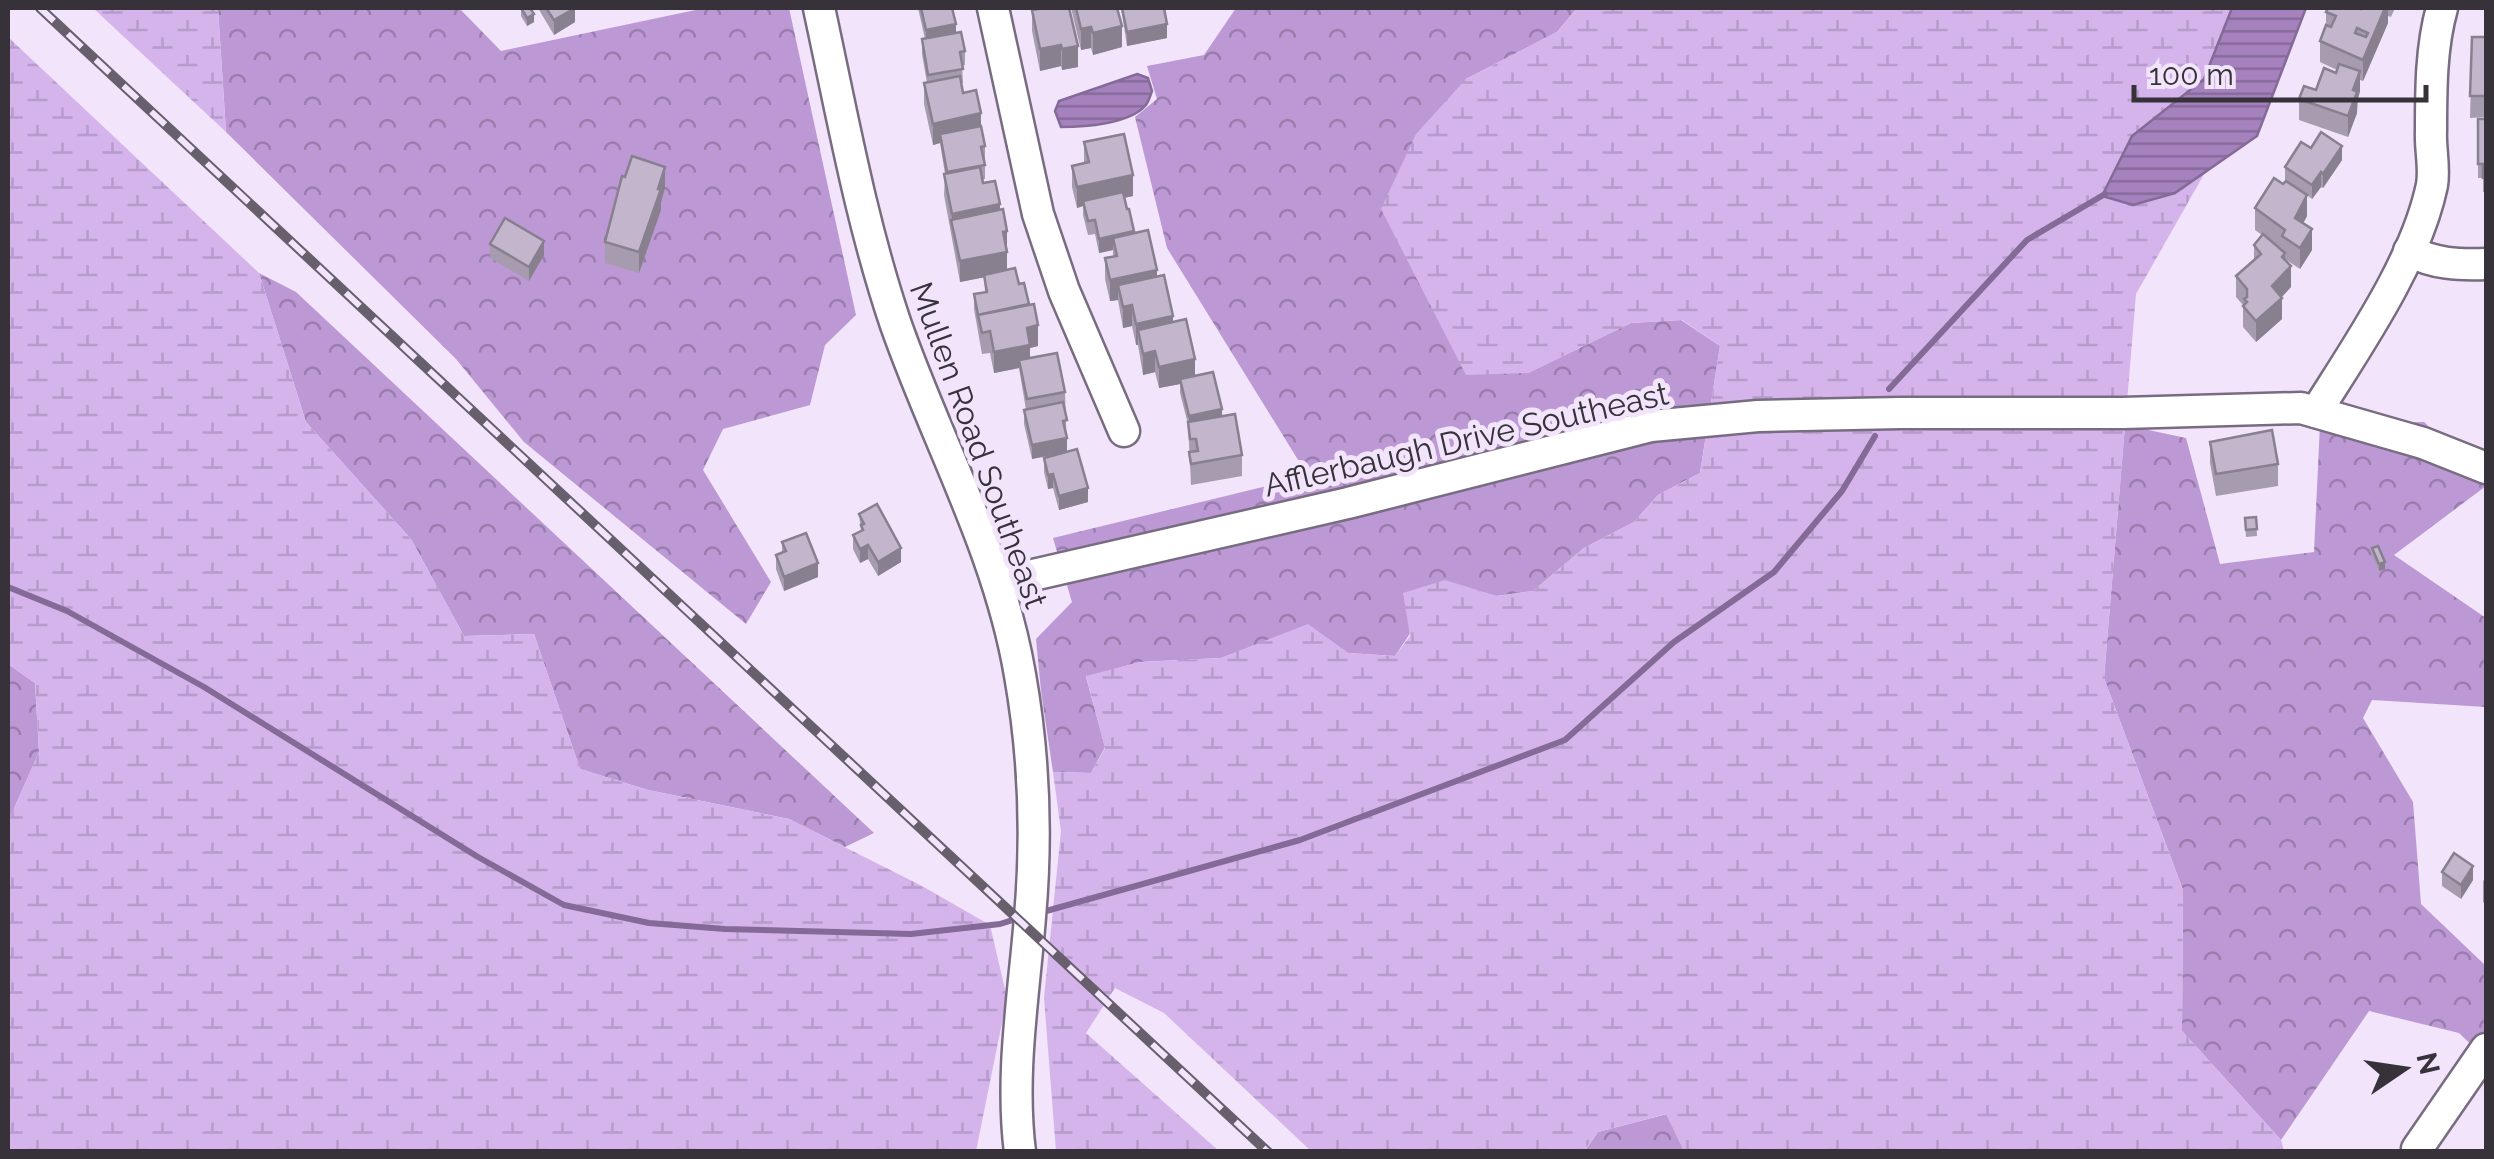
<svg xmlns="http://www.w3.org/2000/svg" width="2494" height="1159" font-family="Raleway,sans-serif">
<defs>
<pattern id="forest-crowns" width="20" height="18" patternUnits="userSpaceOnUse" patternTransform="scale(2.5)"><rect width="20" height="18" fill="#bc98d4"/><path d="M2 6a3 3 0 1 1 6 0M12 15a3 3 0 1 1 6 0" fill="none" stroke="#9a7dad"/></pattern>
<pattern id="wetland-marsh" width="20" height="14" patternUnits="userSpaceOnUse" patternTransform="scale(2.5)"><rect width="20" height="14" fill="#d5b4ec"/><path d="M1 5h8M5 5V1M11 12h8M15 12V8" fill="none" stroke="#b79bcb"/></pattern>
<pattern id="water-rules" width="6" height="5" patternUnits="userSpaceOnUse" patternTransform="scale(2.5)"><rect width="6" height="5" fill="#a582bd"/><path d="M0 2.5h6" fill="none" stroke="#876b9b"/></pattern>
</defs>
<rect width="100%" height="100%" fill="#f1e4fb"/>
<g fill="url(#forest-crowns)">
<polygon points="218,8 459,8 501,51 705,8 789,8 856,315 825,345 810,405 723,429 703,470 771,582 746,624 524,442 456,359 226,132"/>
<polygon points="1236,8 1577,8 1557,32 1466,79 1528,373 1631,323 1681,320 1720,346 1700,473 1658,495 1634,522 1584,548 1533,591 1496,596 1445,581 1395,656 1348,653 1308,625 1221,658 1140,662 1086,677 1105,747 1091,773 1053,772 1041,691 1036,639 1072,602 1053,538 1308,476 1167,248 1135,117 1157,99 1147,66 1204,55"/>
<polygon points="259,273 296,292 874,833 845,847 789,819 648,790 580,769 534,634 464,636 411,539 306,422"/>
<polygon points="2424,422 2486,481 2486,486 2394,555 2486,618 2486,707 2372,700 2363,718 2413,802 2421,904 2486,966 2486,1059 2459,1033 2369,1011 2281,1140 2182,1031 2183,890 2104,678 2125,425 2186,438 2220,564 2314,552 2320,424"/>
<polygon points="8,664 35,683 39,752 8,822"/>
<polygon points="1667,1114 1684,1151 1584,1152 1598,1132"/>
</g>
<g fill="url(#wetland-marsh)">
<polygon points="93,8 218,8 226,132"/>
<polygon points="1577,8 2232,8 2204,79 2132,136 2103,196 2133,205 2175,193 2207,169 2136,294 2104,678 2183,890 2182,1031 2281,1140 2284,1151 1684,1151 1666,1114 1598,1132 1584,1151 1311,1151 1164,1013 1115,988 1086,1033 1219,1151 1056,1151 1044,998 1061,831 1053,772 1091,773 1105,748 1086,676 1140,662 1221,658 1308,624 1348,653 1395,656 1410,636 1403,593 1445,580 1496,596 1533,591 1584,548 1634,522 1658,495 1700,473 1720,346 1682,320 1631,323 1528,373 1466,375 1381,209 1416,134 1466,79 1557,32"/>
<polygon points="8,37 259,273 306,422 411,539 464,636 534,634 580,769 648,790 789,819 922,886 990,925 1007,998 976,1151 8,1151 8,822 39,752 35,683 8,664"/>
</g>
<g fill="url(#water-rules)" stroke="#846a96" stroke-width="2.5">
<polygon points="2232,8 2306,8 2257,136 2175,193 2133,205 2102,196 2132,136 2204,79"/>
<path d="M1137,74L1148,78L1152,91C1150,96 1149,102 1145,106C1129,124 1084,127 1061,127L1055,111L1059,101Z"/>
</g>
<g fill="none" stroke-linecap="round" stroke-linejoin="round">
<g stroke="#846a96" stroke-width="6">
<polyline points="1889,389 2027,240 2105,194"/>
<polyline points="8,587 67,611 204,687 478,857 564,905 649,923 725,929 911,934 1000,924 1022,917"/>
<polyline points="1039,913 1300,840 1565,740 1674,642 1774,572 1842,491 1875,436"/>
</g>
<g stroke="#786c80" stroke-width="35">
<g id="minor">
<path d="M819,8C842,114 861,222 896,325C937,442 999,551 1020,675C1034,754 1037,837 1030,917C1024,994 1010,1074 1020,1152"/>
<polyline points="993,8 1038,214 1064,291 1124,431"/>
<path d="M2409,251C2435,264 2458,265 2486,264"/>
<path d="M2316,412C2358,345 2416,262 2432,185C2435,168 2430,148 2431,131C2431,90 2431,47 2442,8"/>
<polyline points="998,583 1348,503 1651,426 1758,416 1900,413 2123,413 2301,408 2423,443 2486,468"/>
<polyline points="2417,1149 2486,1049"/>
</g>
</g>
<use href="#minor" stroke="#fff" stroke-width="30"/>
<g stroke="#675f6c" stroke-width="10">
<polyline id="rail" points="40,8 1268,1152"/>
</g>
<use href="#rail" stroke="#f1e4fb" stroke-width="6" stroke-dasharray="19" stroke-linecap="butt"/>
</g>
<g fill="#a79caf">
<polygon points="521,8 534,22 527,26 521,16"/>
<polygon points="538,8 575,8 575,22 554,35"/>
<polygon points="918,8 952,8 956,33 965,51 965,65 962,66 963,83 961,83 963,93 981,126 985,146 985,179 982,180 983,183 1000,210 1007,231 1007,270 1019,284 1038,346 1030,348 1030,358 1065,392 1067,452 1088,502 1059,510 1053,488 1048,489 1044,472 1044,458 1060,453 1032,459 1024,424 1024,410 1026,410 1019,368 994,373 990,353 982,354 974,309 974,294 985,292 984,277 960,282 944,195 945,174 940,143 933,145 924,104 924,83 927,83 922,54 922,39 925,39"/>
<polygon points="1071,8 1117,8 1122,47 1093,55 1091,48 1081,50"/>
<polygon points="1121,8 1164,8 1167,38 1127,46"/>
<polygon points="2360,8 2395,8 2391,17 2388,16 2388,23 2363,81 2360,80 2357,113 2348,137 2299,120 2299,99 2316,90 2336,73 2337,70 2320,62 2320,41 2326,26 2326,12 2360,9"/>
<polygon points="1032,10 1078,67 1062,70 1061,66 1040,71 1032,31"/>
<polygon points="2472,37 2486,37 2486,117 2470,118"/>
<polygon points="2478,119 2486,119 2486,192 2483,192 2483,178 2478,178"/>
<polygon points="1084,142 1133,196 1124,198 1134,234 1157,277 1173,322 1195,376 1222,416 1242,455 1242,476 1191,485 1188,424 1180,393 1180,384 1159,388 1155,372 1143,375 1138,345 1136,345 1132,326 1123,328 1118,300 1110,301 1105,279 1105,258 1113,256 1113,250 1099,253 1095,234 1088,235 1083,215 1083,206 1077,208 1072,187 1072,166 1084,163"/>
<polygon points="2311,148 2342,160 2323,188 2321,187 2312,199 2307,195 2307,216 2303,223 2312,250 2300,269 2285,259 2291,287 2282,297 2282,319 2256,342 2243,327 2243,305 2236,297 2236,276 2254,260 2254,245 2262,235 2255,230 2255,208 2283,184 2285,181 2285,167"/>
<polygon points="665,188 661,202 661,210 639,273 605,263 605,242"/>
<polygon points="490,244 544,255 529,281 490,258"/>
<polygon points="2210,442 2278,464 2278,486 2216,496 2210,463"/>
<polygon points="859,514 901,562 878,576 868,559 860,563 853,549 853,535 861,531"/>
<polygon points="2256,517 2257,536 2246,537 2245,518"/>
<polygon points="782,542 818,577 784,591 776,569 776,555 782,553"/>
<polygon points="2372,548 2385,569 2379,571 2372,555"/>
<polygon points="2442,872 2473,880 2461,899 2442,886"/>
<polygon points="2486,877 2486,905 2483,902 2483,881"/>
</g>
<g fill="#887f8f">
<polygon points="575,8 575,22 554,35 554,20"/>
<polygon points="2385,8 2388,8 2388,23 2363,81 2363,60"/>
<polygon points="534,14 534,22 527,26 527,18"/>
<polygon points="956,24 956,38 926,45 926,30"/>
<polygon points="1167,24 1167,38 1127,46 1127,32"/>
<polygon points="1122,26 1122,47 1093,55 1093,33"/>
<polygon points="1091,27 1091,48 1081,50 1081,29"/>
<polygon points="1061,45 1061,66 1040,71 1040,49"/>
<polygon points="1078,46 1078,67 1062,70 1062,49"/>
<polygon points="2360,71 2360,92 2357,101 2357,113 2348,137 2348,116 2353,90"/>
<polygon points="981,113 981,135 940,134 940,143 933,145 933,124"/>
<polygon points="2342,146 2342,160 2323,188 2323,174"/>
<polygon points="665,167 665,188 661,202 661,210 639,273 639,252"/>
<polygon points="2321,172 2321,187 2312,199 2312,185"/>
<polygon points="1133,175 1133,196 1084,206 1083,201 1083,206 1077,208 1077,187"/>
<polygon points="2307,195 2307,216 2295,239 2295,218"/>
<polygon points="1000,204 1000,225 952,225 952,214"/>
<polygon points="2312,229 2312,250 2300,269 2300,248"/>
<polygon points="1007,231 1007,273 960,282 960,261 1003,232"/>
<polygon points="1134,231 1134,246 1113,238 1113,250 1099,253 1099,239"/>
<polygon points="544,241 544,255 529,281 529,267"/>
<polygon points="2285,253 2285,272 2291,266 2291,287 2272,307 2272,286 2282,257"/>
<polygon points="1157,270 1157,291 1118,285 1118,300 1110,301 1110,280"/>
<polygon points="2282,298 2282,319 2256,342 2256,321"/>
<polygon points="1132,305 1132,326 1123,328 1123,307"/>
<polygon points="1173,316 1173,337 1138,330 1138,345 1136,345 1136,324"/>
<polygon points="1038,325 1038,346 1030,348 1030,366 1019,360 1019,368 994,373 994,352 1027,328"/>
<polygon points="1155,351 1155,372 1143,375 1143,354"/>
<polygon points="1195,359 1195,380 1180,379 1180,384 1159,388 1159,367"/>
<polygon points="1222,409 1222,423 1189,430 1189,416"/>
<polygon points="1067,438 1067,452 1032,459 1032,445"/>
<polygon points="1053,474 1053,488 1048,489 1048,475"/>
<polygon points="1088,488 1088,502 1059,510 1059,496"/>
<polygon points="868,545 868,559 860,563 860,549"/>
<polygon points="901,548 901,562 878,576 878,562"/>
<polygon points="2385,562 2385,569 2379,571 2379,564"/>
<polygon points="818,563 818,577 784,591 784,577"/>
<polygon points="2473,866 2473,880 2461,899 2461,885"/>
</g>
<g fill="#c2b5cc" stroke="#887f8f" stroke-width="2.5" fill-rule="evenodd">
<polygon points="521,8 530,8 534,14 527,18"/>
<polygon points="546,8 575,8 554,20"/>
<polygon points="921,8 952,8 956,24 926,30"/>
<polygon points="1044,8 1069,8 1078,46 1062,49 1061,45 1040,49 1032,10"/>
<polygon points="1076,8 1117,8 1122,26 1093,33 1091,27 1081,29"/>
<polygon points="1122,8 1164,8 1167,24 1127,32"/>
<path d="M2328,8H2356L2360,9V8H2385L2363,60L2320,41L2326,25L2331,27L2336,16L2326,12ZM2357,28L2368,33L2366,37L2355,33Z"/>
<polygon points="961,32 965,51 960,52 963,69 928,75 922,39"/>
<polygon points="2472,37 2486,37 2486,96 2470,96"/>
<polygon points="2339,64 2360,71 2353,90 2357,92 2348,116 2299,99 2304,86 2316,90 2324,68 2336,73"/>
<polygon points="960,76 963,93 976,90 981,113 933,124 924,83"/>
<polygon points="2478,119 2486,119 2486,178 2483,178 2483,164 2478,164"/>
<polygon points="981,126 985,146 981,147 985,165 947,172 940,134"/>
<polygon points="2321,132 2342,146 2323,174 2321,172 2312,185 2285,167 2301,142 2311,148"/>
<polygon points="1124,134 1133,175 1077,187 1072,166 1089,162 1084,142"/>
<polygon points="632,156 665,167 658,189 661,189 639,252 605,242 622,176 625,177"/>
<polygon points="980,167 983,183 995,181 1000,204 952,214 944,174"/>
<polygon points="2274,178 2283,184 2286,181 2307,195 2295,218 2312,229 2300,248 2282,236 2285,230 2255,208"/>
<polygon points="1123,192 1127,209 1129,209 1134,231 1099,239 1095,220 1088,221 1083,201"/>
<polygon points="1003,209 1007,231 1003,232 1007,252 960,261 951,220"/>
<polygon points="505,218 544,241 529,267 490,244"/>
<polygon points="1148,230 1157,270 1110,280 1105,258 1117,256 1113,238"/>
<polygon points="2263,234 2285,253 2282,257 2291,266 2272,286 2282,298 2256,321 2243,306 2247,302 2244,299 2247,297 2247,289 2236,276 2261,254 2254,245"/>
<polygon points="1015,268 1019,284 1024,283 1029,304 978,315 974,294 987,292 984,275"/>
<polygon points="1164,275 1173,316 1136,324 1132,305 1123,307 1118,285"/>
<polygon points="1034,304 1038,325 1027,328 1030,345 994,352 990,331 982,333 978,315"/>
<polygon points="1186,319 1195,359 1159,367 1155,351 1143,354 1138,330"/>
<polygon points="1057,353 1065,392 1027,399 1019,360"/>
<polygon points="1213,372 1222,409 1189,416 1180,379"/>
<polygon points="1063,402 1067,420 1063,421 1067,438 1032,445 1024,410"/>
<polygon points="1235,414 1242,455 1191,464 1189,452 1198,451 1196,439 1190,439 1188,422"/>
<polygon points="2272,430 2278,464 2216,474 2210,442"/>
<polygon points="1077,449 1088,488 1059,496 1053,474 1048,475 1044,458"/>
<polygon points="877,504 901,548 878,562 868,545 860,549 853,535 863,530 861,525 864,524 859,514"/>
<polygon points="2256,517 2257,529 2246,530 2245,518"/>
<polygon points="806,533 818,563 784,577 776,555 786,551 782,542"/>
<polygon points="2378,546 2385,562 2379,564 2372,548"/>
<polygon points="2454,853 2473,866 2461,885 2442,872"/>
</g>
<g text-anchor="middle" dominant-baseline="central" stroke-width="10" stroke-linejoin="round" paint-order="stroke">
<g font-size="32" fill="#37313a" stroke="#f1e4fb">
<text transform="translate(1466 439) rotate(-13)">Afflerbaugh Drive Southeast</text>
<text transform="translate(979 445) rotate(70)">Mullen Road Southeast</text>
</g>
</g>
<rect width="2494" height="1159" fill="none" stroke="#37313a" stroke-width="20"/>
<g transform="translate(2404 1069) rotate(77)" stroke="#f1e4fb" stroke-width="8" paint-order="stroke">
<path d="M0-8L18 38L0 25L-18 38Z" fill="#37313a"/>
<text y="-15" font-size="28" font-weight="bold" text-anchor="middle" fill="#37313a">N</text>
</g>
<path d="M2134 85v15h292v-15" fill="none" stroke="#37313a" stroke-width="5"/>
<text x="2149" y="85" font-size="30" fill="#37313a" stroke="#f1e4fb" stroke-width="8" paint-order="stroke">100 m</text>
</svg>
